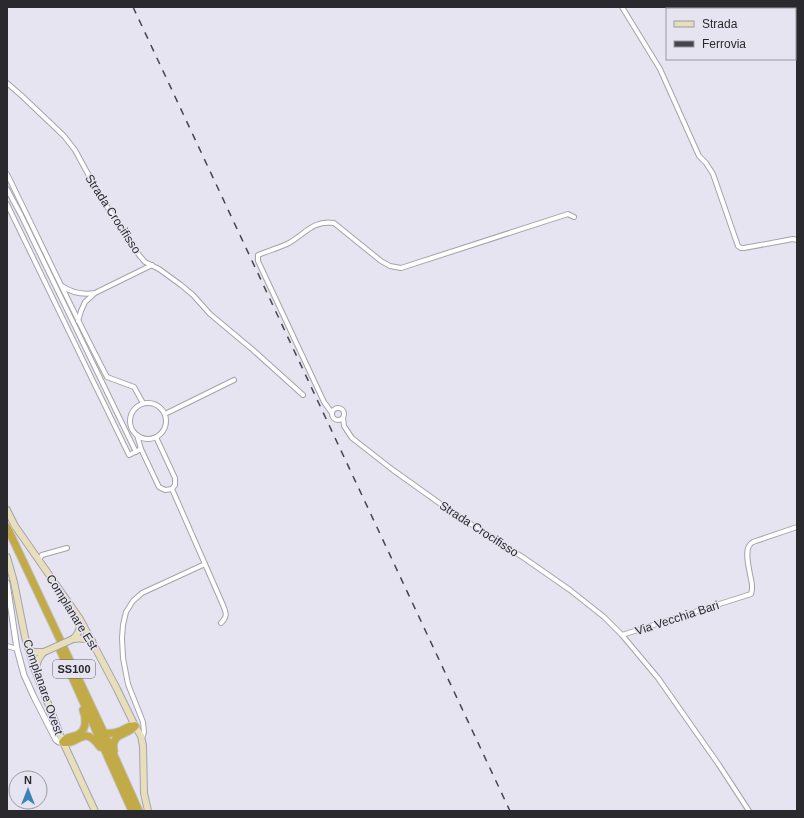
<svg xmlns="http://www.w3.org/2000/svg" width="804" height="818" font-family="Helvetica,sans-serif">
<rect width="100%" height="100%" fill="#e5e4f0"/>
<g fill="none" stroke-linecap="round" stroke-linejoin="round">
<g stroke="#a3a3ae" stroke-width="6">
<g id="minor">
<polyline points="622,7 660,69 699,156 706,163 713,174 738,246 741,248 744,248 793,239 797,240"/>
<polyline points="7,83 22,96 64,136 75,150 100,196 139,255 145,262 159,269 181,285 193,295 210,314 253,350 303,395"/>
<path d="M7,174C40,241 72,310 107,377L134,387L143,403"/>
<polyline points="7,189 21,215 136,452"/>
<polyline points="7,204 129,455 141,449"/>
<path d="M62,286C72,293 82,295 95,293"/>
<polyline points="78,321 81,311 85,302 95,293 152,265"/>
<circle cx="148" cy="421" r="18"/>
<circle cx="338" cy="414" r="6"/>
<path d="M332,413L324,402L258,261V255C268,251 278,248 287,244C305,235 311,220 334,223L381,261L390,266L401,268L568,214L574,217"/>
<polyline points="165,414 234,380"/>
<polyline points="343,418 344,426 352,438 393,470 449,510 524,558 570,590 604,617 622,635"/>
<polyline points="137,435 141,449 159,487 165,490 172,489"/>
<path d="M156,437L175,478V485L172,489L223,605C226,613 228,616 221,623"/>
<polyline points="40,562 40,558 42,555 67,548"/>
<polyline points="7,646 17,649"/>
<polyline points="142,738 144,732 143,722 128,684 123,658 122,638 123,625 126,612 133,601 142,593 205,564"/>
<path d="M749,811L719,765L658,678L622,635L751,594L752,590V585C751,576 744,554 749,546C750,544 751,543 753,542L797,527"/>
</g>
</g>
<g stroke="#a3a3ae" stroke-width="7">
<polyline id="tertiary" points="7,583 17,649 24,675 34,697 56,740 59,742 63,742"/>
</g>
<g stroke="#a3a3ae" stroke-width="8">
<g id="secondary">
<polyline points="7,510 15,526 80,619 117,689 135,726 141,736 143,746 144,793 148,811"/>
<polyline points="7,557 14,582 25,637 35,670 63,742 95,811"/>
<path d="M73,639C79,633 80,629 80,621"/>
<path d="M73,639C80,638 85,638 92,641"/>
<polyline points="29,650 34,652 44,652"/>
<path d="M36,668C37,661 39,657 44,652"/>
</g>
</g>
<g stroke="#c3c3c4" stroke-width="9">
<g id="trunk">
<polyline points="7,527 104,733 139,811"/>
<polyline points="60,650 132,811"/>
<path d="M104,733C108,733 113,734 117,732C125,731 126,725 135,726"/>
<path d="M63,742C68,735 73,738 79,734C87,729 86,717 83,710"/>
<path d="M63,742C79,746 83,723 100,747"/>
<path d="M114,751C110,732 128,736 135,726"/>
</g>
</g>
<use href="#minor" stroke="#fff" stroke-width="4"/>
<use href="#tertiary" stroke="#fff" stroke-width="5"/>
<use href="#secondary" stroke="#e8dfba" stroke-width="6"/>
<use href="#trunk" stroke="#c2aa46" stroke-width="7"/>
<polyline stroke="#45454b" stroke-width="1.5" stroke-dasharray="7 7" stroke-linecap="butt" points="133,7 510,811"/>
<g stroke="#a3a3ae" stroke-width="8" stroke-linecap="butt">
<polyline id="secondary-bridge" points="44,652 73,639"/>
</g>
<use href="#secondary-bridge" stroke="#e8dfba" stroke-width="6"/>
</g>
<g text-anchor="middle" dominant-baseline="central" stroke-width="3" stroke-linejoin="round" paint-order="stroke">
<rect fill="#e5e4f0" stroke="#616168" stroke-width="1" x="53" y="660" width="42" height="18" rx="3"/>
<g font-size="11" font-weight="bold" fill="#29292e">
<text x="74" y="669">SS100</text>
</g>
<g font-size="12" fill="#29292e" stroke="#e5e4f0">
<text transform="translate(113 214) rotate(57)">Strada Crocifisso</text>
<text transform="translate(479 529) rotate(33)">Strada Crocifisso</text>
<text transform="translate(72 612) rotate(58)">Complanare Est</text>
<text transform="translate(677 618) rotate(-18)">Via Vecchia Bari</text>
<text transform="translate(43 687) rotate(71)">Complanare Ovest</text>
</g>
</g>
<rect width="804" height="818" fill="none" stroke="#29292e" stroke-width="16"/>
<rect x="666" y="8" width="130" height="52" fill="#e5e4f0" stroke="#9a99a2"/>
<rect x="674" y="21" width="20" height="6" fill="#e8dfba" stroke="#9a99a2"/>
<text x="702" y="28" font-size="12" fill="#29292e">Strada</text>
<rect x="674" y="41" width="20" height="6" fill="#45454b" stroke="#9a99a2"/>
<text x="702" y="48" font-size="12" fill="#29292e">Ferrovia</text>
<g transform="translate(28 790)"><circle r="19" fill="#e5e4f0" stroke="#9a99a2"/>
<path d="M0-3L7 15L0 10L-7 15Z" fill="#3983b7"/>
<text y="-6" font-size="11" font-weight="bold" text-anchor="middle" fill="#29292e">N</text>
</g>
</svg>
